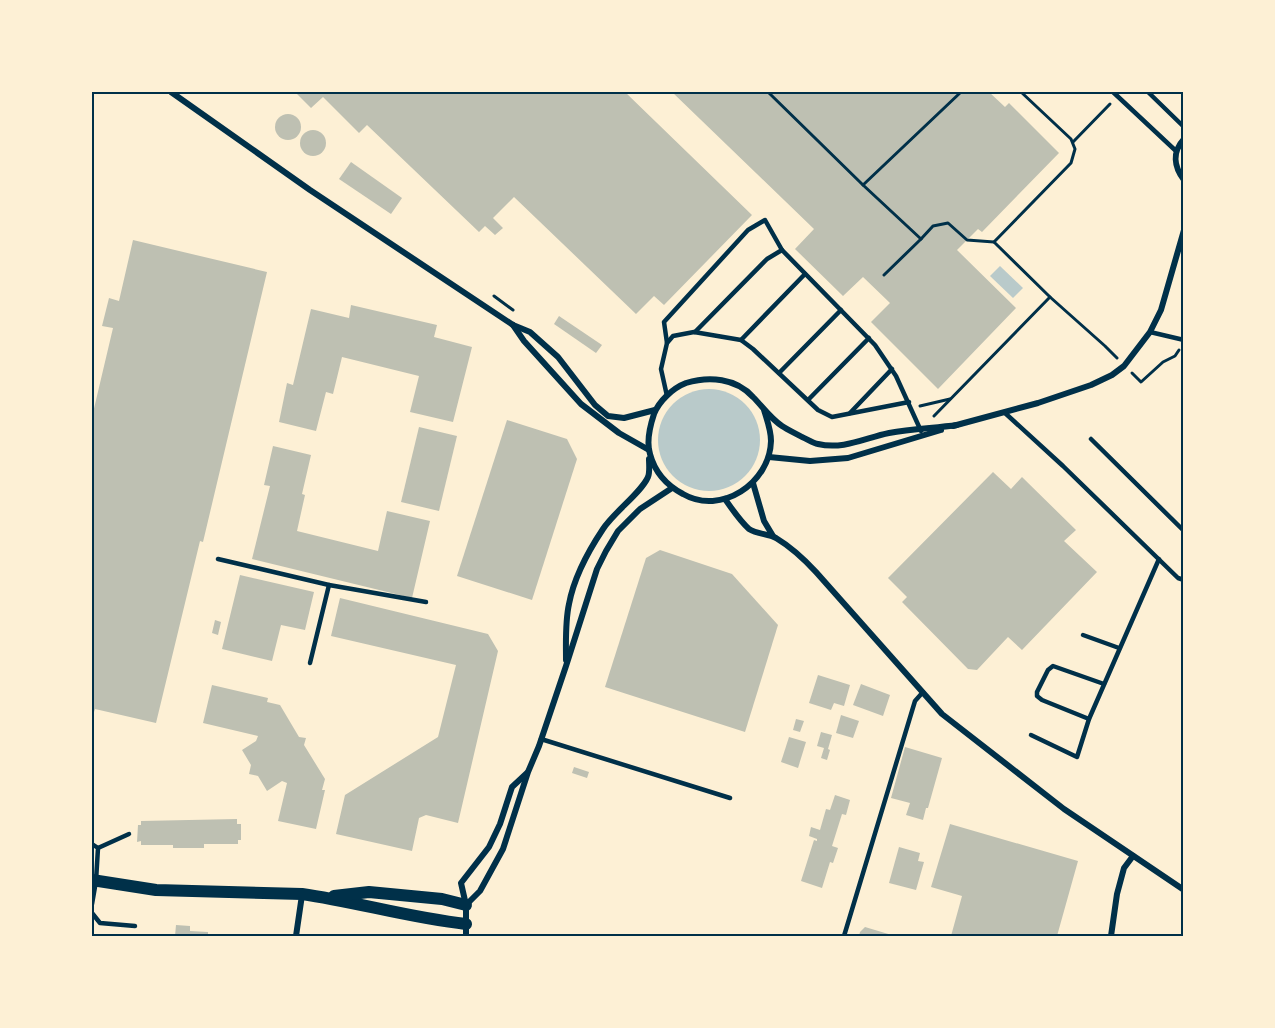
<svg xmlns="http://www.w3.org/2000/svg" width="1275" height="1028" font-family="Signika,sans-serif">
<rect width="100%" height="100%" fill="#fdf0d5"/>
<g fill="#b9caca">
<polygon points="1000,266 1023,288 1013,298 990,276"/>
<circle cx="709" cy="440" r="51"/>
</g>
<g fill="#bec0b2">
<polygon points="295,92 625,92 752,215 664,305 654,296 636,314 514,197 493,218 503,228 495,235 485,226 479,232 367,125 359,133 323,97 311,108"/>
<polygon points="672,92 989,92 1005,107 1009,103 1059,153 982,232 978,229 957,250 1016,308 938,389 871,322 890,303 863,277 843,296 795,249 814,229"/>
<circle cx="288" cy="127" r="13"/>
<circle cx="313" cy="143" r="13"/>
<polygon points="351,162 402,198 391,214 339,179"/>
<polygon points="133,240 267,272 203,542 200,541 156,723 95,709 92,718 92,417 113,328 102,326 109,298 119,301"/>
<polygon points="351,305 437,325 434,337 472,347 453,422 410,412 419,376 342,357 333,394 326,392 316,431 279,422 287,383 293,385 311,309 349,318"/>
<polygon points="559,316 602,345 596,353 554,324"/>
<polygon points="507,420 567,439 577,459 532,600 457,576"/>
<polygon points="419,427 457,436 439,511 401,502"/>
<polygon points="273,446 311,455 302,494 305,495 297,531 378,551 387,511 430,521 412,598 252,559 270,486 264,485"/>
<polygon points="993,472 1011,489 1022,477 1076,530 1064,541 1097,572 1022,650 1008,637 977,670 968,669 902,602 907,597 888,578"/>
<polygon points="660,550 732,574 778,625 745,732 605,687 646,558"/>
<polygon points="240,575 314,592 305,630 281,625 272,661 222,649"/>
<polygon points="340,598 488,634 498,651 458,823 426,815 419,818 412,851 336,834 345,795 438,737 456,665 331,636"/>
<polygon points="215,620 221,622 218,635 212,633"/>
<polygon points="818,675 850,685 844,706 834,703 831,710 809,703"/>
<polygon points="861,684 890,695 883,716 853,705"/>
<polygon points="212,685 268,698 267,702 280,705 299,737 306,738 304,745 325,779 322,790 325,790 316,829 278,821 287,783 282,781 267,791 258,776 249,774 251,765 242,750 256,741 258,736 203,723"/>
<polygon points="841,715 859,721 853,738 836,733"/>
<polygon points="796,719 804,721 800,732 793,730"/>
<polygon points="821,732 832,735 828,749 830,750 827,760 821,758 824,748 817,746"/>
<polygon points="789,737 806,742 798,768 781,762"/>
<polygon points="905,747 942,758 928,808 926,808 923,820 906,815 910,803 891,798"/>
<polygon points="574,767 589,772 587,778 572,773"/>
<polygon points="835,795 850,800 846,815 842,814 832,846 838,848 833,863 830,862 822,888 801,881 814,840 817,841 817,839 809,836 811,827 820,830 826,809 830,810"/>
<polygon points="237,819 237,824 241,824 241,840 238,840 238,844 204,844 204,848 173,848 173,845 141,845 141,841 137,842 138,825 141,825 141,821"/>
<polygon points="950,824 1078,861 1057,936 951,936 962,896 931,887"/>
<polygon points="899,847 920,853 918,861 924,862 916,890 889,883"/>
<polygon points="176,925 190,926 190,931 208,932 208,936 175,936"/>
<polygon points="865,927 895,936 859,936 860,932"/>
</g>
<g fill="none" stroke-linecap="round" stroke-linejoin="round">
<g stroke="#003049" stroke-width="3">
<polyline points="768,92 863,185 961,92"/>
<polyline points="1021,92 1071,139 1075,149 1071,163 994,242 1050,297 1105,346 1117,358"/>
<polyline points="1073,142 1110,104"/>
<polyline points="863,185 921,239 933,226 948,223 967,240 994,242"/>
<polyline points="884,275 921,239"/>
<polyline points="494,296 513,310"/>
<polyline points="1132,373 1141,382 1163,362 1175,356 1179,350"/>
<polyline points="920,406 950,399"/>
<polyline points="934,416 1050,297"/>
</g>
<g stroke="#003049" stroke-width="4.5">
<polyline points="1113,92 1176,151"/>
<polyline points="1148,92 1184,127"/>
<polyline points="695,332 767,259 782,250"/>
<polyline points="1150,332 1184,340"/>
<polyline points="741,340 805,274"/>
<polyline points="667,343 664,322 748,230 765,220 782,250 875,345 896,376 921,431"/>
<polyline points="779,373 841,310"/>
<polyline points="667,396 661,369 667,343 673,336 694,332 741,340 753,349 818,410 832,417 909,402"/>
<polyline points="808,400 869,338"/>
<polyline points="850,413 892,369"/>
<polyline points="1005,413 1063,466 1178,578 1184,580"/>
<polyline points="1091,439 1184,531"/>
<polyline points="218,559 329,585"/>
<polyline points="1083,635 1119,648"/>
<polyline points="310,663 329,585 426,602"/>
<polyline points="1089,719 1042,700 1037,696 1037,692 1048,670 1053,666 1104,684"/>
<polyline points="1031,735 1077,757 1089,719 1159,559"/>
<polyline points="541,739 730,798"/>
<polyline points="92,844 98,848 96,881 92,904"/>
<polyline points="98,848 129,834"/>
<polyline points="92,913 100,923 135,926"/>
<polyline points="844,936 915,701 923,692"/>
</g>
<g stroke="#003049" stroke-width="6">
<polyline points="171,92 310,190 513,325 530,332 558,357 595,405 608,416 624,418 655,410"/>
<path d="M1184,139C1172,152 1174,167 1184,180"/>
<polyline points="513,325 524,341 581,404 619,433 649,450"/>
<path d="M764,410C767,420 771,430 771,441C770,483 721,516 683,494C666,485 655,473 650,454C646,441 650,426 654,414C659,401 673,388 686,383C709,376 736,378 753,397C763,407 770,418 782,426C788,430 795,433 802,437C807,439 813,443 818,444C843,450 865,438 889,433C912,429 935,428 957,425"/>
<polyline points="953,426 1038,403 1091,385 1112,375 1124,366 1150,332 1161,310 1184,230"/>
<polyline points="769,457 810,461 848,458 941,430"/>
<polyline points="753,483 764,521 773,536"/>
<path d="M725,499C732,509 740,521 749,529C757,534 768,534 776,538C791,547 804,559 816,572L942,714L1064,809L1184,890"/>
<path d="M566,660C566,642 565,622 569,604C574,577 587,553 603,529C614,512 641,493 648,477C650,472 649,464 649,459"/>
<polyline points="466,905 480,891 503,849 528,772 539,746 566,666 597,569 606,551 618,531 640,509 672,488"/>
<polyline points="296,936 302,895"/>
<polyline points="466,936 466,905 461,883 489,847 500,824 512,787 527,773"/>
<polyline points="1111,936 1117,894 1124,868 1133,856"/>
</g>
<g stroke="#003049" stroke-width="12">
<path d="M92,880L156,890L302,894C357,902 410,918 466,924"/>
<polyline points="334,896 369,892 442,899 466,905"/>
</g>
</g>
<rect width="1275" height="1028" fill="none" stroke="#fdf0d5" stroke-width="186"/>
<rect x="93" y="93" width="1089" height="842" fill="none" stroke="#003049" stroke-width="2"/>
</svg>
